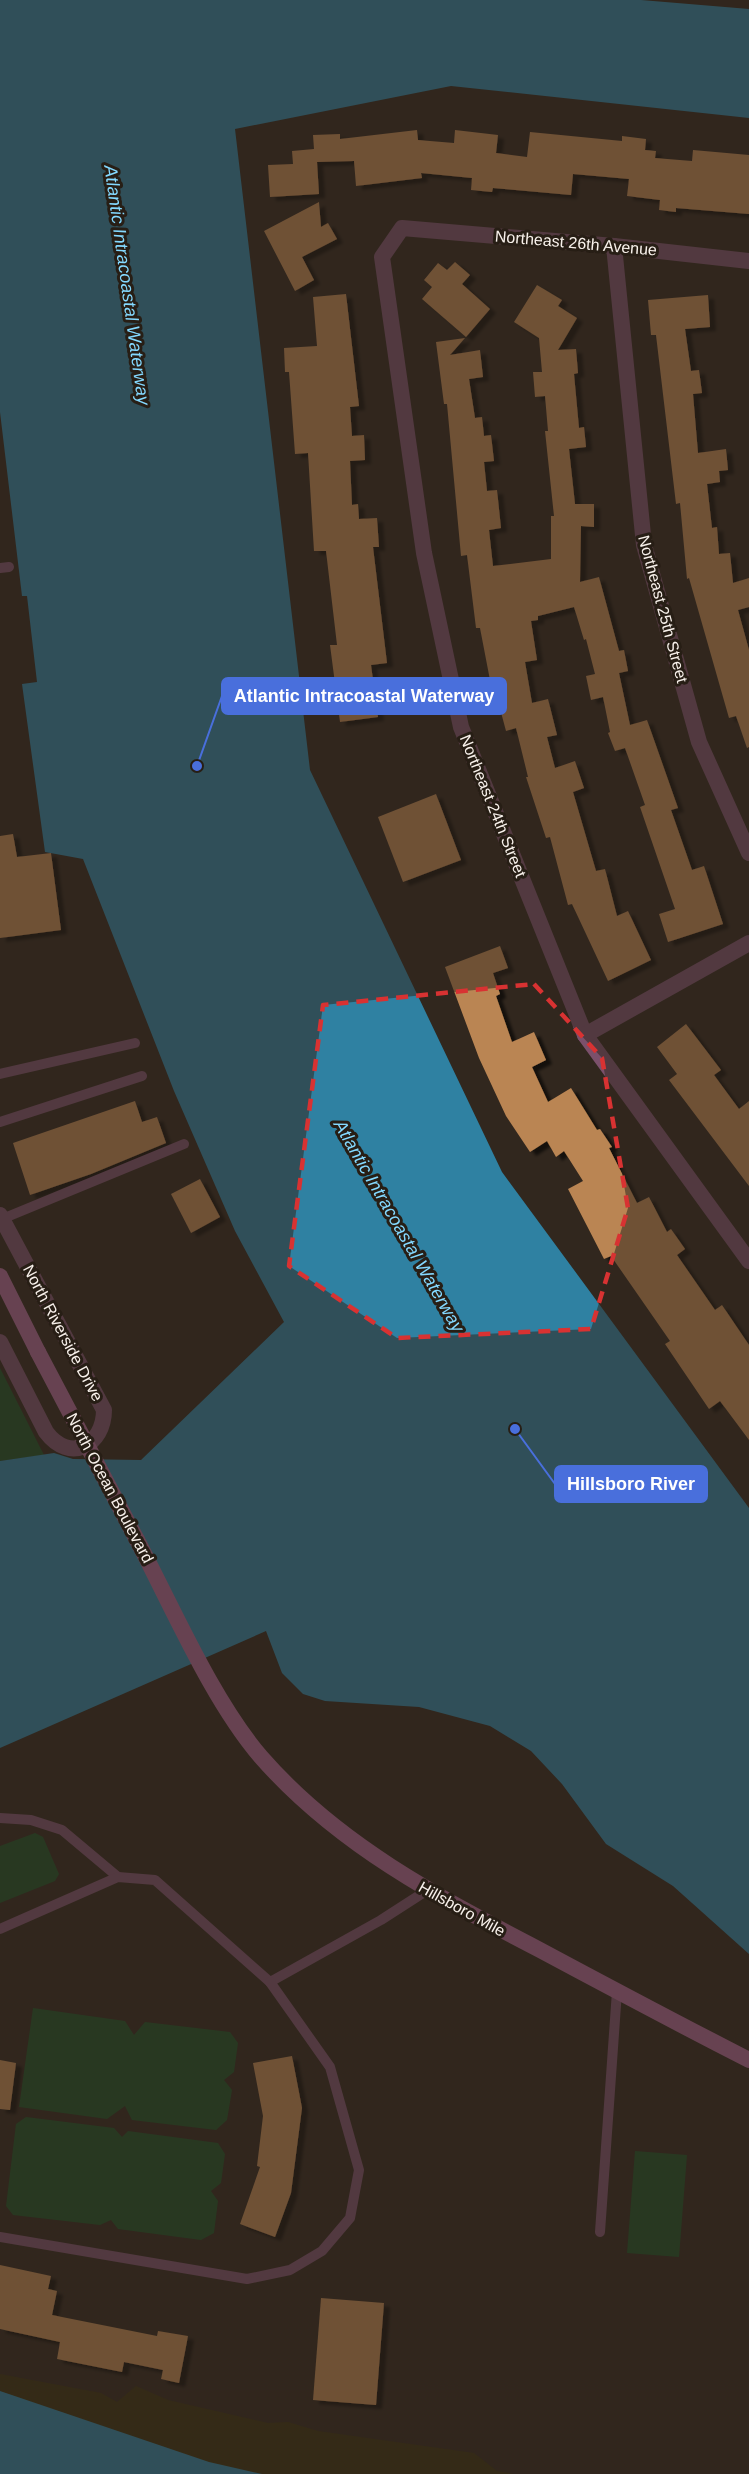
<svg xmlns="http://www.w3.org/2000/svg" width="749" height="2474" font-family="Helvetica,sans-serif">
<defs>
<filter id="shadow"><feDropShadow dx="6" dy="4" stdDeviation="1.5" flood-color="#0009"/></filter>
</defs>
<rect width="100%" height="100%" fill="#31271e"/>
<g fill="#1e4f27">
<polygon points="0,1368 44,1455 0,1461"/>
<polygon points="35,1833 43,1837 59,1874 55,1881 0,1903 0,1846"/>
<polygon points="33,2008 125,2021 134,2035 145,2022 230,2032 238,2043 234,2072 224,2080 232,2090 227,2120 216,2130 132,2120 125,2106 107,2119 19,2107"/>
<polygon points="26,2117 114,2128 122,2137 128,2131 218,2143 225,2154 221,2183 211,2191 218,2201 214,2233 201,2240 118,2229 111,2220 100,2225 13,2215 6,2206 16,2124"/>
<polygon points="635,2151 687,2155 679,2257 627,2253"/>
</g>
<polygon fill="#393010" points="0,2374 101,2393 117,2402 136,2386 168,2400 268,2423 288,2422 318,2431 474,2453 497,2471 514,2474 0,2474"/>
<g fill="#2f81a2">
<polygon points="0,0 641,0 749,9 749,118 451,86 235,129 310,770 502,1172 749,1508 749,1954 673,1886 606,1844 562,1784 531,1751 490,1726 419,1707 325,1701 303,1694 282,1673 266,1631 0,1748 0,1461 54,1453 73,1459 141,1460 284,1322 235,1231 174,1091 83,859 45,852 22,684 37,682 27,596 22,596 0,412"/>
<polygon points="0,2391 209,2462 262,2474 0,2474"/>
</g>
<g fill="#ba8553" filter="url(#shadow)">
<polygon points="417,130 418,140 454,143 455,130 498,135 496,153 527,157 530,132 622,141 622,136 646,139 645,150 656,151 655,158 692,161 693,150 749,155 749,214 676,208 676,212 659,210 660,200 627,196 629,179 573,174 571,195 493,188 492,192 471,190 472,178 421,173 422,178 356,186 354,161 317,162 319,194 270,197 268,165 293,164 292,151 314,149 313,135 340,134 340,139"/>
<polygon points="319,202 321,227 328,223 337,239 302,257 314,280 295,291 264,231"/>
<polygon points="455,262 470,275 462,284 490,309 466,337 422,299 432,287 424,280 438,263 447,270"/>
<polygon points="537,285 562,300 558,306 577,318 558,350 576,349 578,373 574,374 579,428 584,427 586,447 569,449 575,504 594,504 594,527 581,526 580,582 599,577 619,651 624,650 628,671 619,673 630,725 647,720 678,808 671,810 692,870 704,866 723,924 668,942 659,914 675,909 640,807 645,805 625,748 615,751 608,733 610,732 603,697 591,700 586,676 595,674 586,639 584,640 574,607 538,616 538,620 531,621 537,660 525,662 532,703 548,699 557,735 547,737 555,768 575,761 584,788 573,792 596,871 605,869 617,916 628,911 651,960 608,981 572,904 568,905 550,837 546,838 526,777 528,777 516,728 506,731 498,701 494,701 480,628 476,628 467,555 461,556 447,404 444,404 436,342 465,338 450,355 480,350 483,377 469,379 475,418 482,417 484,436 491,435 494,461 484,462 487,491 497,490 501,528 489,530 493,566 551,559 551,516 554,516 545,431 548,431 545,396 535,397 533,372 542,372 539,338 514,322"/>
<polygon points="346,294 359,406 350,407 352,436 364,435 365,460 350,461 352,505 358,504 359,519 377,518 379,547 373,547 387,663 371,665 378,717 340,722 330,645 337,645 326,551 314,551 308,453 295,454 289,372 285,372 284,348 317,346 313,297"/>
<polygon points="708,295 710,327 685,329 691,371 699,370 702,393 693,394 698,453 726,449 728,470 719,471 720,482 707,484 712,528 717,527 719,554 730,553 733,583 749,578 749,607 738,610 749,650 749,747 747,748 736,716 729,718 689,578 687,579 680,503 676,504 656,335 651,335 648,300"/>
<polygon points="436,794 461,860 403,882 378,817"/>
<polygon points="13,834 17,857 51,853 61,930 0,938 0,836"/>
<polygon points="500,946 508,968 493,973 500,994 496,996 512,1042 534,1032 546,1060 532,1067 548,1102 571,1088 597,1130 600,1129 612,1147 609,1148 637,1203 649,1197 667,1232 671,1229 685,1249 677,1255 715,1310 722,1305 749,1345 749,1440 720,1401 709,1409 665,1344 670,1341 611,1256 604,1259 568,1189 583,1181 564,1151 556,1157 547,1141 530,1152 506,1116 479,1058 445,967"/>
<polygon points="686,1024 721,1070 714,1075 739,1109 749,1101 749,1186 669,1080 677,1074 657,1047"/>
<polygon points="135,1101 142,1122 157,1117 166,1143 91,1174 30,1195 13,1143"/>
<polygon points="200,1179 220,1217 191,1233 171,1194"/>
<polygon points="292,2056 302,2108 291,2193 275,2237 240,2224 260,2167 257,2166 263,2116 253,2063"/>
<polygon points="0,2060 16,2063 10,2110 0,2109"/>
<polygon points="0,2265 51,2276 48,2289 57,2291 52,2315 157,2336 158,2331 188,2336 179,2383 161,2379 163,2370 124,2362 122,2372 57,2359 60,2342 0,2329"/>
<polygon points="321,2298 384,2303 376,2405 313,2400"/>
</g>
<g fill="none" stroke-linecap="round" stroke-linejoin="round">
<g stroke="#7b506b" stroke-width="10">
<polyline points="0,568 9,567"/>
<polyline points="0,1074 135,1043"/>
<polyline points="0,1122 142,1076"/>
<polyline points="2,1219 184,1144"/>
<polyline points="0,1818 31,1820 62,1830 118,1877"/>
<polyline points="0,1929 118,1877 155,1880 270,1982 381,1920 426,1891"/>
<polyline points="600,2232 617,1991"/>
<polyline points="0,2237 247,2279 290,2270 322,2251 350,2218 359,2170 330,2067 270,1982"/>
</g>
<g stroke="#7b506b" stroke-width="16">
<polyline points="614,246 644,545 699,742 749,853"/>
<polyline points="749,261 614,246 402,228 382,257 424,553 461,727 585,1035 749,1261"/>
<polyline points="585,1035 749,943"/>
<path d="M0,1215L104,1410C104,1445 70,1464 46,1432L0,1342"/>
</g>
<g stroke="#a96590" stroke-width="16">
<polyline points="0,1276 38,1352"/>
<path d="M137,1540C173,1608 212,1700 261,1757C338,1845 438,1897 540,1950C609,1987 679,2024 749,2060"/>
</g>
<polyline stroke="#a96590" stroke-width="16" points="38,1352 137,1540"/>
</g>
<path d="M0 0H749V2474H0ZM534,984L602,1058L628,1208L591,1329L397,1338L289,1266L323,1005Z" fill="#31271e" fill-opacity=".55" fill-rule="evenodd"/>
<path fill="none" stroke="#d83232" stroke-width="4.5" stroke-dasharray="12 8" stroke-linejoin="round" d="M534,984L602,1058L628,1208L591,1329L397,1338L289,1266L323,1005Z"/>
<g text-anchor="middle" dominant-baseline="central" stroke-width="6" stroke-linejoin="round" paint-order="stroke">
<g font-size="16" fill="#f8f1eb" stroke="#271e15">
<text transform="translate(576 243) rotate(5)">Northeast 26th Avenue</text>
<text transform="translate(663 609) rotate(75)">Northeast 25th Street</text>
<text transform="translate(493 806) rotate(68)">Northeast 24th Street</text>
<text transform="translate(63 1333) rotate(62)">North Riverside Drive</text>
<text transform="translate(110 1488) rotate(62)">North Ocean Boulevard</text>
<text transform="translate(462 1909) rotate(29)">Hillsboro Mile</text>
</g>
<g font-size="18" font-style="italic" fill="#84d9ff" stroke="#271e15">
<text transform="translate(127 285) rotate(82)">Atlantic Intracoastal Waterway</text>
<text transform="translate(399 1226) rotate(60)">Atlantic Intracoastal Waterway</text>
</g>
</g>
<path fill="none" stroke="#496fdc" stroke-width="2" d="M197 766L222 696M515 1429L555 1484"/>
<g fill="#496fdc" stroke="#271e15" stroke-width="2">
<circle cx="197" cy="766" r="6"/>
<circle cx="515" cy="1429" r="6"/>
</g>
<g fill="#496fdc" stroke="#496fdc" stroke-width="2">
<rect x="222" y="678" width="284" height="36" rx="6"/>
<rect x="555" y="1466" width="152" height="36" rx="6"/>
</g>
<g font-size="18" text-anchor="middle" font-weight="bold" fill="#fff">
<text x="364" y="702">Atlantic Intracoastal Waterway</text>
<text x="631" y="1490">Hillsboro River</text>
</g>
</svg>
